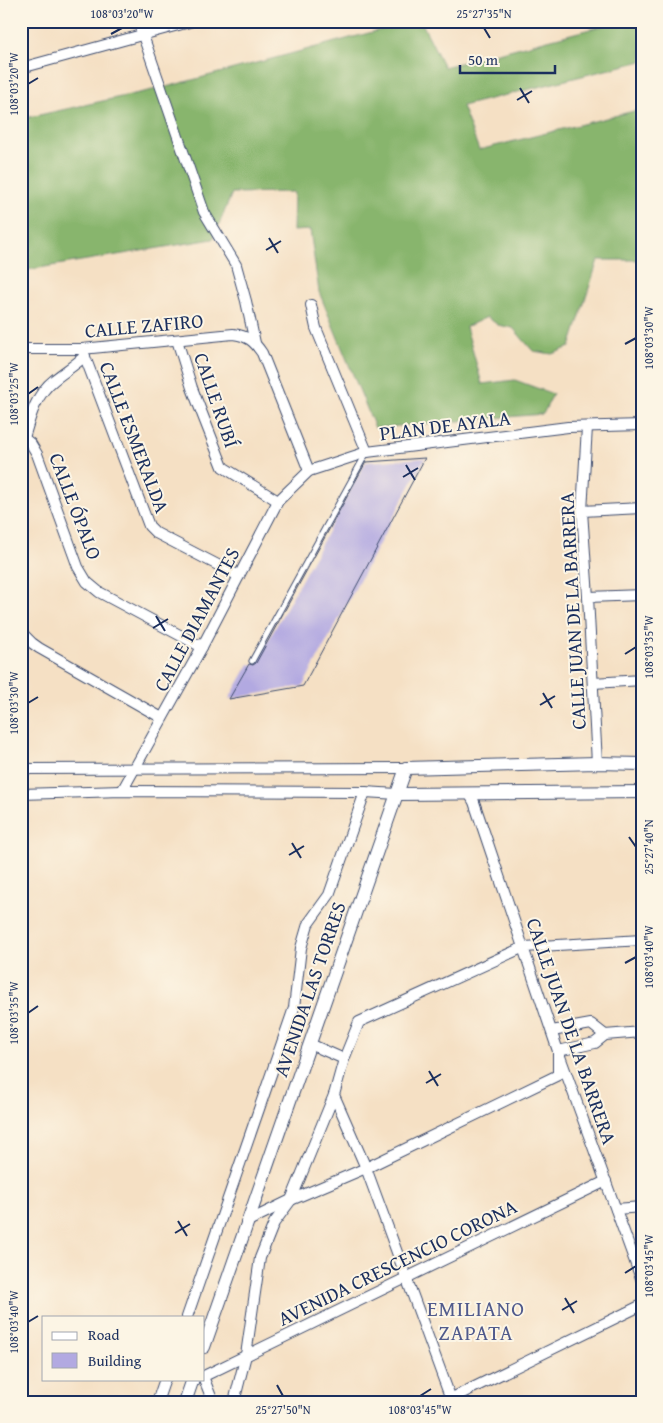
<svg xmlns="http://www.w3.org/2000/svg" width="663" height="1423" font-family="'Gentium Book Plus',serif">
<rect width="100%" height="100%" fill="#fcf5e5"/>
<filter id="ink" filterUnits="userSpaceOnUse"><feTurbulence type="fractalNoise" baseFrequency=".02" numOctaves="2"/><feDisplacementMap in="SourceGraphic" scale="10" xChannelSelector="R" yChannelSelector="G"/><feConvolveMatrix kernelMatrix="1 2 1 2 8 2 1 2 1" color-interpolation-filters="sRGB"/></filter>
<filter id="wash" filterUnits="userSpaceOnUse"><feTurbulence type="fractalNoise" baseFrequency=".0096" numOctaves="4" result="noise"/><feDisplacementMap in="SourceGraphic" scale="20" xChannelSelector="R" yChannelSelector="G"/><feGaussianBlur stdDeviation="1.12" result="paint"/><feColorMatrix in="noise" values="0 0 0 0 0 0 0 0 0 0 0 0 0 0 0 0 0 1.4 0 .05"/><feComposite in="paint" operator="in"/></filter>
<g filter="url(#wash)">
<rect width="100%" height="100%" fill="#f5e0c4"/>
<polygon fill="#88b56d" stroke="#527266" points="414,21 421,21 444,67 621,21 642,21 642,61 462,106 479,150 642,109 642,260 598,260 570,347 552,354 533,351 513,328 498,325 487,317 466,327 482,384 515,380 553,394 543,414 375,428 319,292 310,230 293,231 294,192 232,193 213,239 21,271 21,119 166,87"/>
<g id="blocks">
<polygon fill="#b2a9e1" points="425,458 303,686 229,699 249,664 253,665 256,663 366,462"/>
</g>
</g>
<g filter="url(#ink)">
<use href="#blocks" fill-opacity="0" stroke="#3c4a6d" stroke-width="1"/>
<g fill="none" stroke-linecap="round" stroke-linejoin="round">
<g stroke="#3c4a6d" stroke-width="7">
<polyline id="service" points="252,661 367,452"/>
</g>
<g stroke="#3c4a6d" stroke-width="12">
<g id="minor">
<polyline points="138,21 204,212 236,265 246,301 255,343"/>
<polyline points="21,68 193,21"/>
<polyline points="311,305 316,328 367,452"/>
<polyline points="177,340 192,388 223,467 278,501"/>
<path d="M21,349H82L233,334C248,336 254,341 262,353L309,471"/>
<polyline points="82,349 149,526 156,533 239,576"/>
<polyline points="587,427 582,511 588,597 597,763"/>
<polyline points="21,436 31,444 37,454 78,567 87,582 99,592 202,647"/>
<path d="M24,438C30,417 36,394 54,380C64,372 75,365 85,356"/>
<polyline points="582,511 642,508"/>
<polyline points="588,597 642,595"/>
<polyline points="21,632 32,643 39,648 162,718"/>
<polyline points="593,683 642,680"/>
<polyline points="21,769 406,768"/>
<polyline points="122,791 202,647 278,501 309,471 367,452 568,427 642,425"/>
<polyline points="469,793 474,802 558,1051 642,1281"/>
<polyline points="21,794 122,791 365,792 397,794"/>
<polyline points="552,1031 591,1024 605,1035"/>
<polyline points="310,1044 344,1059"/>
<polyline points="616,1209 642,1207"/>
<polyline points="246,1222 291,1200 366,1168 558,1075 558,1051 595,1043 605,1035 642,1032"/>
<polyline points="187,1317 294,1008 301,948 308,924 329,895 365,792"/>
<polyline points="204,1376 606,1181"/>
<polyline points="204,1379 213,1402"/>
<polyline points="157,1402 165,1379"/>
<polyline points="234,1402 246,1355 260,1258 274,1223 291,1200 334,1095"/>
<polyline points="444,1402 642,1305"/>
<polyline points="452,1402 366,1168 334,1095 344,1059 359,1022 524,947 642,940"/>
</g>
</g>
<g stroke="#3c4a6d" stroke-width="14">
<g id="tertiary">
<polyline points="397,794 642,792"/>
<polyline points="204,1347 406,768 597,763 642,764"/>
<polyline points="185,1402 193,1379"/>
</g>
</g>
<use href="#service" stroke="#fff" stroke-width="5"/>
<use href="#minor" stroke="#fff" stroke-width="10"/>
<use href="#tertiary" stroke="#fff" stroke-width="12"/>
</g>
</g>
<path fill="none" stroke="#1b2f5e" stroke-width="2" d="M484,28L490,38M111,34L122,28M28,84L38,78M520,88L529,103M517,100L532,91M269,238L278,253M266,250L281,241M625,344L636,338M28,394L38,387M406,465L415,480M403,477L418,468M156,616L165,631M153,628L168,619M625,654L636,647M543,693L552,708M28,703L38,697M540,705L555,696M629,837L636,847M292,843L301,858M289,855L304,846M625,963L636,957M28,1013L38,1006M429,1071L438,1086M426,1083L441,1074M178,1221L187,1236M175,1233L190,1224M625,1273L636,1266M565,1298L574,1313M562,1310L577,1301M28,1322L38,1316M277,1385L283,1396M420,1396L431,1389"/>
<g text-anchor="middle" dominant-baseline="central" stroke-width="4" stroke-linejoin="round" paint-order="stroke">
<g font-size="20" fill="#1b2f5e" stroke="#fcf5e5">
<text transform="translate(144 325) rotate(-5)">CALLE ZAFIRO</text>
<text transform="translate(217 400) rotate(71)">CALLE RUBÍ</text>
<text transform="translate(445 425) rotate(-7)">PLAN DE AYALA</text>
<text transform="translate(135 437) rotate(69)">CALLE ESMERALDA</text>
<text transform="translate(76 506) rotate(69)">CALLE ÓPALO</text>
<text transform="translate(572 611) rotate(-93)">CALLE JUAN DE LA BARRERA</text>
<text transform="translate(196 619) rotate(-62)">CALLE DIAMANTES</text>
<text transform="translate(309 989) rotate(-71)">AVENIDA LAS TORRES</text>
<text transform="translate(572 1031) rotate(71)">CALLE JUAN DE LA BARRERA</text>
<text transform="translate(397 1262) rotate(-26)">AVENIDA CRESCENCIO CORONA</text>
</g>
<g font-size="21" letter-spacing="1" fill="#505a8c" stroke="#fcf5e5">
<text x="476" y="1308">EMILIANO<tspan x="476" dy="24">ZAPATA</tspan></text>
</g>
</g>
<rect width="663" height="1423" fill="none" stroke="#fcf5e5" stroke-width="55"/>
<rect x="42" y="1316" width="162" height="65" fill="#fcf5e5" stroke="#a2a6af"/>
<rect x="52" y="1332" width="25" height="8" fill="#ffffff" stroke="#a2a6af"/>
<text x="88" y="1340" font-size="15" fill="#1b2f5e">Road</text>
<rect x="52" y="1353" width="25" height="15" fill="#b2a9e1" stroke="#a2a6af"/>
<text x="88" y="1366" font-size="15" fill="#1b2f5e">Building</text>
<path d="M460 65v8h95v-8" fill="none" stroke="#1b2f5e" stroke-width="2.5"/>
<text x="468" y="65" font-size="15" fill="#1b2f5e" stroke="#fcf5e5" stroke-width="4" paint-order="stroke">50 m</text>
<rect x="28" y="28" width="608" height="1368" fill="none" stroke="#1b2f5e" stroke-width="2"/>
<g font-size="12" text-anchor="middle" fill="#1b2f5e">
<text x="122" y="18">108°03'20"W</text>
<text x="484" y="18">25°27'35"N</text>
<text transform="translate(14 84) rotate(-90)" y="4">108°03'20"W</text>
<text transform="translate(649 338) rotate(-90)" y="4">108°03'30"W</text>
<text transform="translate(14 394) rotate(-90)" y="4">108°03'25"W</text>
<text transform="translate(649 647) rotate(-90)" y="4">108°03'35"W</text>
<text transform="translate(14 703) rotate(-90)" y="4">108°03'30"W</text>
<text transform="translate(649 847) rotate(-90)" y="4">25°27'40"N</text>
<text transform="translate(649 957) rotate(-90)" y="4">108°03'40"W</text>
<text transform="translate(14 1013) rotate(-90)" y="4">108°03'35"W</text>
<text transform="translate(649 1266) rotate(-90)" y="4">108°03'45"W</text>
<text transform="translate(14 1322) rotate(-90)" y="4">108°03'40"W</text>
<text x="283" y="1414">25°27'50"N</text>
<text x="420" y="1414">108°03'45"W</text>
</g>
</svg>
